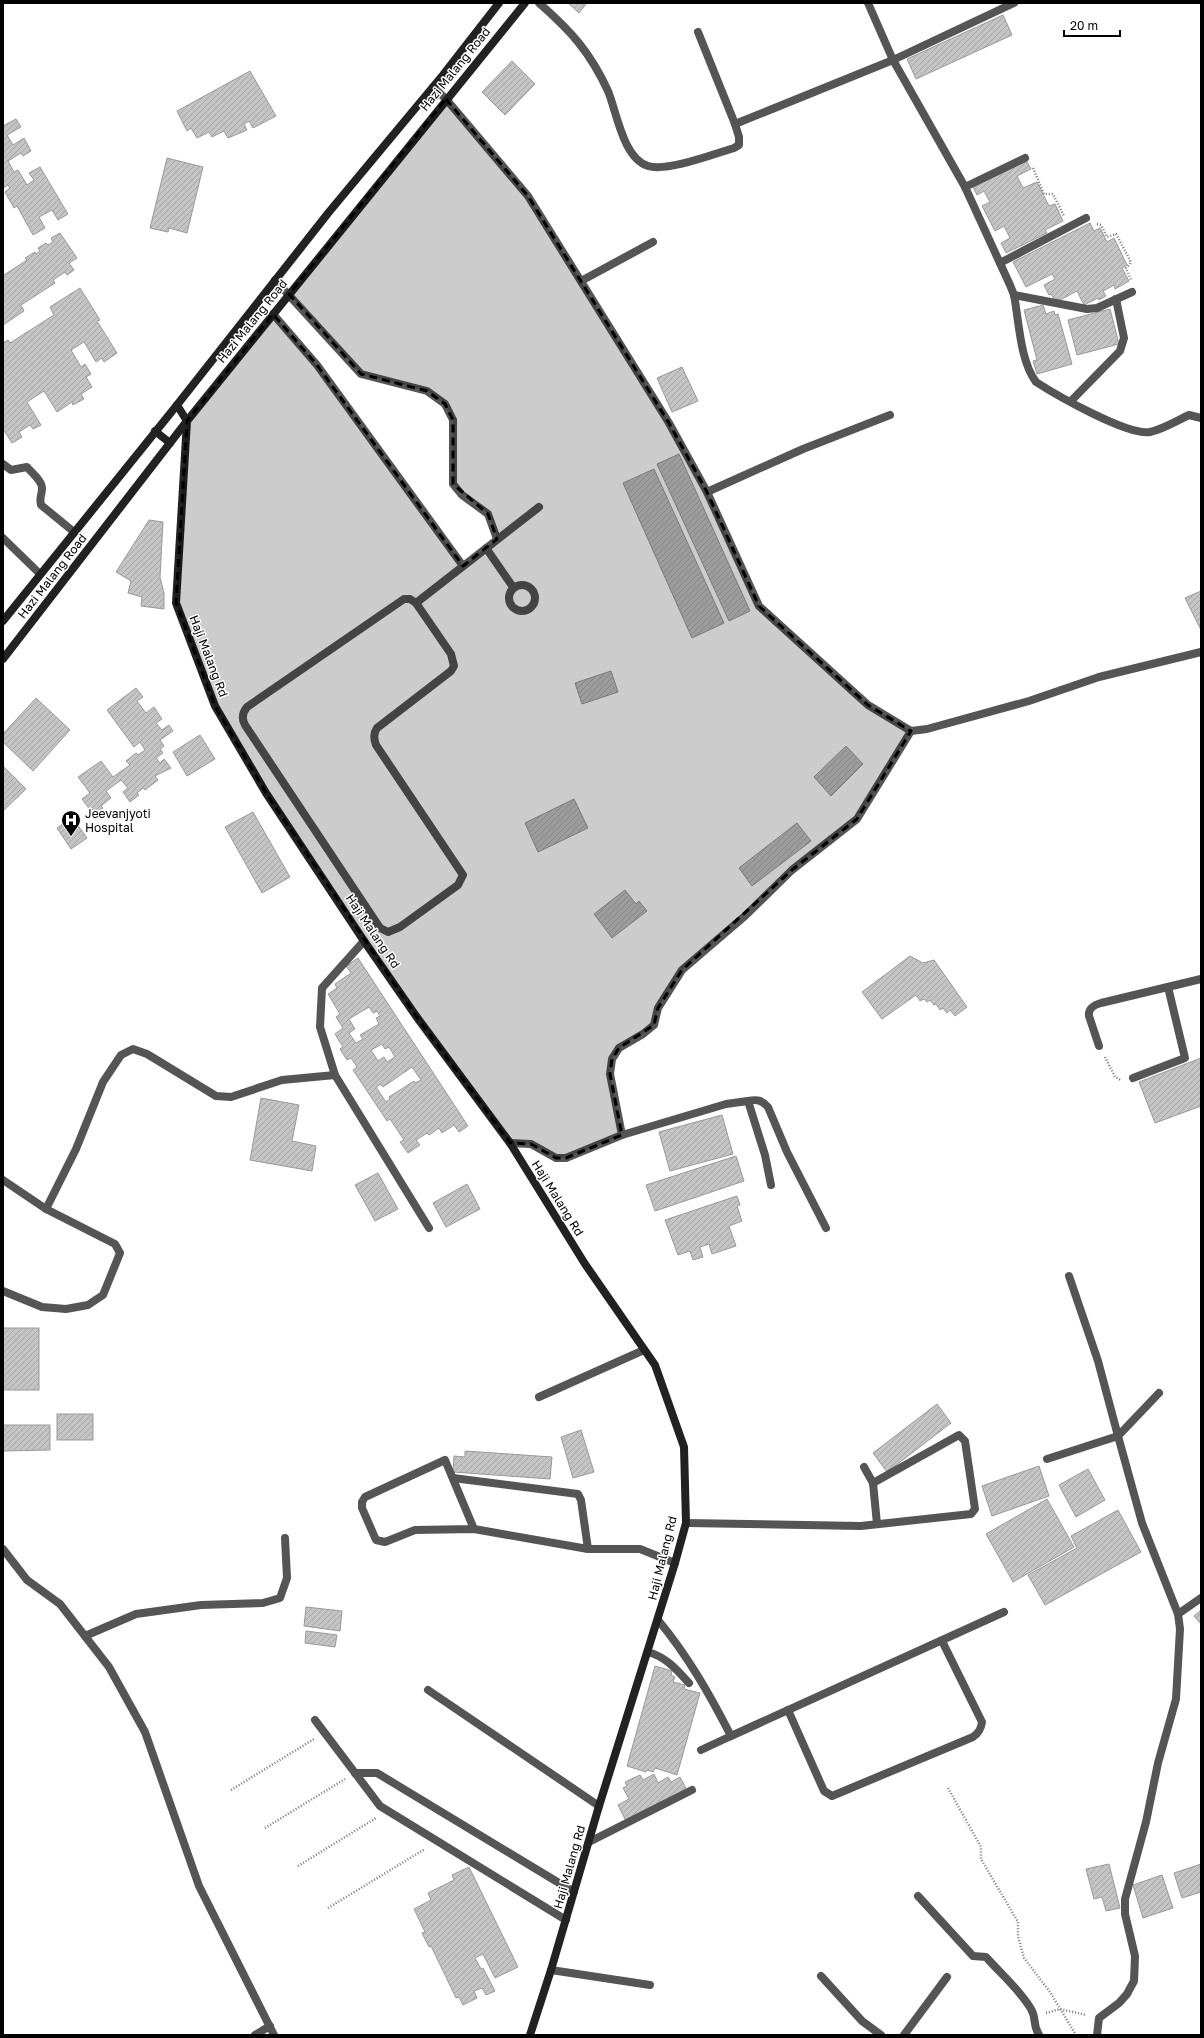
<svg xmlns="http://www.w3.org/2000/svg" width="1204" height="2038" font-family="'Golos Text',sans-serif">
<defs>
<pattern id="building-hatch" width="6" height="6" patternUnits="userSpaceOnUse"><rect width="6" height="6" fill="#c4c4c4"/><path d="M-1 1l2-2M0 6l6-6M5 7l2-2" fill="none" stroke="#a7a7a7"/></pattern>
</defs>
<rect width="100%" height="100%" fill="#fff"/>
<g fill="url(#building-hatch)" stroke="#999" fill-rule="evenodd">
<polygon points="568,3 587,3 579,13"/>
<polygon points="1003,15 1012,35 916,79 907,59"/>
<polygon points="512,61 535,84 505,115 482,92"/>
<polygon points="250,71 276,116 253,128 249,121 244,124 247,130 228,138 224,131 212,137 209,132 197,138 191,128 187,131 177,111"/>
<polygon points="16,119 21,127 7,135 13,145 24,138 31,151 23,156 21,153 8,161 14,172 18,170 27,185 34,180 29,173 40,167 68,214 58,220 52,210 39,217 45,228 33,235 17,206 14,208 5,192 10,188 8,185 3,188 3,126"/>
<polygon points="167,158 203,167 187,233 169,228 168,232 150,228"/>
<polygon points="1026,160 1031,169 1017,176 1023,188 1037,182 1049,206 1055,204 1063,221 1045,230 1047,233 1006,253 1001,243 1010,238 1004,226 995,231 982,206 990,202 984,191 977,195 973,187"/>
<polygon points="1090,223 1094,231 1100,228 1107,242 1114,238 1127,265 1122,268 1129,281 1115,289 1114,285 1103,291 1106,296 1099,300 1098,298 1084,305 1077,291 1056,302 1051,294 1049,295 1044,285 1055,279 1052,274 1026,287 1013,262"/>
<polygon points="60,233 77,258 69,263 74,270 67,275 65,272 53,280 55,283 21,305 24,311 3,325 3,274 4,275 27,260 25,258 35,252 36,254 40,251 38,248 46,243 48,245 53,242 51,238"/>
<polygon points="80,288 100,320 97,321 117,353 104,362 102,358 96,362 84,342 71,350 81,367 85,364 91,374 86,377 92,387 81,394 84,399 73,405 72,402 57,412 44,391 27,402 41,425 33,429 30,425 19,432 22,437 12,443 3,429 3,343 8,340 10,343 54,315 50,307"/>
<polygon points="1043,305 1046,314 1054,311 1055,315 1058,314 1072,364 1037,374 1033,361 1037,360 1024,310"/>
<polygon points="1110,309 1119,344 1077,355 1068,320"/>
<polygon points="682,367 698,401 672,412 657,378"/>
<polygon points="679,454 750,611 729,621 657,464"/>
<polygon points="654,469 724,623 692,638 623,483"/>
<polygon points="149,520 163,522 160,577 164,593 164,609 141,606 142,597 128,593 131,581 116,572"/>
<polygon points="1201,591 1201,630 1185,598"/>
<polygon points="611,671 618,692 582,704 575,683"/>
<polygon points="136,688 143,697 137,701 146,713 154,707 162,719 156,723 162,730 169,725 173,731 160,740 164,746 160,749 163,753 156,758 160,763 164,759 171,768 155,776 158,780 145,790 143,788 137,793 139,795 130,802 123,792 128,788 121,780 106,791 111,798 101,806 103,808 94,815 82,799 90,793 78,777 101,761 113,777 130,765 126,761 136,753 138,755 145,750 140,742 134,747 107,710"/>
<polygon points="36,698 70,730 33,771 3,742 3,734"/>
<polygon points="200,735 215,759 187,776 173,752"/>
<polygon points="846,746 863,764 831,796 814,777"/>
<polygon points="3,766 26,789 3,811"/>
<polygon points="574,799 588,828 538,852 525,823"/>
<polygon points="253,812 290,877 262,893 225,827"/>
<polygon points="72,817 87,838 71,849 57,828"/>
<polygon points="797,823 811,841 752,886 739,868"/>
<polygon points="625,890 636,904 639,901 647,911 612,938 594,914"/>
<polygon points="910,956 923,963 934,960 967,1007 955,1016 950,1010 947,1013 943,1008 940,1010 936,1004 934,1005 930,1000 927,1002 924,999 920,1001 916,995 882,1019 862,992"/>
<path d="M358,958L468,1126L459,1132L454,1125L442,1133L439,1128L429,1135L427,1133L416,1140L420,1145L408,1153L400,1142L404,1140L390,1119L387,1121L353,1070L357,1067L351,1058L347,1060L340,1049L343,1047L335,1034L343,1028L336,1017L340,1014L328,994L337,988L335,984L351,973L346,966ZM369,1007L373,1013L377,1011L380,1016L376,1018L379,1024L360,1035L363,1039L356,1043L349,1033L355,1029L349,1019ZM382,1044L385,1049L389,1047L395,1057L387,1062L384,1057L378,1061L371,1050ZM412,1067L421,1080L415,1083L414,1081L389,1097L390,1099L386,1102L376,1087L381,1084L383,1087Z"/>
<polygon points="1201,1058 1201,1106 1155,1123 1139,1082"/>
<polygon points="261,1098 299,1105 292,1141 316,1146 312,1171 250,1160"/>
<polygon points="722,1115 733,1154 670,1171 659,1132"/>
<polygon points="736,1156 744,1181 655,1211 646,1185"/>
<polygon points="378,1173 398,1209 375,1221 355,1185"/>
<polygon points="467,1184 480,1209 446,1227 433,1203"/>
<polygon points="737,1196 740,1205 737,1206 742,1221 729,1226 736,1246 712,1254 709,1244 700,1247 703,1257 693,1260 690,1251 678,1255 665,1220"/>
<rect x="3" y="1328" width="36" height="62"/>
<polygon points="937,1404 951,1423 887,1472 873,1453"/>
<rect x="57" y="1414" width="36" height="26"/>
<polygon points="3,1425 50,1425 50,1450 3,1451"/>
<polygon points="581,1430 594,1472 573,1478 561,1437"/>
<polygon points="465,1451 552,1457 550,1479 453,1472 454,1456 465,1457"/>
<polygon points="1039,1466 1049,1496 992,1516 982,1486"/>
<polygon points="1088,1469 1105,1500 1076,1517 1059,1485"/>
<polygon points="1047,1499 1074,1547 1013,1582 986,1534"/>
<polygon points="1118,1510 1141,1552 1045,1605 1028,1575 1077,1548 1071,1536"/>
<polygon points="306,1607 342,1611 340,1631 304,1626"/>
<polygon points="1201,1610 1201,1624 1194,1616"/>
<polygon points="306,1631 337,1635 335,1647 305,1643"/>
<polygon points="655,1666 672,1671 671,1675 675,1677 673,1682 685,1685 684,1689 700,1693 677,1775 655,1768 653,1772 647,1770 646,1772 627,1766"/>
<polygon points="654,1774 658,1783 668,1777 671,1782 680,1777 687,1790 626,1821 618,1805 629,1799 623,1788 627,1786 625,1782 640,1775 643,1780"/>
<polygon points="1109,1864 1120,1908 1106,1911 1102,1897 1094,1899 1086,1869"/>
<polygon points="1201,1864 1201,1892 1182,1898 1174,1873"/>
<polygon points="469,1867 518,1967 495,1978 483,1954 475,1958 481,1969 483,1968 495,1991 486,1995 482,1988 474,1991 477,1998 463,2005 459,1997 456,1998 431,1946 429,1947 422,1933 425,1932 414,1909 431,1900 428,1893 454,1880 452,1875"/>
<polygon points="1162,1875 1173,1908 1143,1918 1133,1885"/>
</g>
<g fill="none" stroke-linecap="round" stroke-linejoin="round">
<g stroke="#777" stroke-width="2.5" stroke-dasharray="1 2" stroke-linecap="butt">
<polyline points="1033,168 1044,194 1053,194 1064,216"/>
<polyline points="1097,224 1101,225 1107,237 1116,234 1131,262 1130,264 1126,268 1131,280"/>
<polyline points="1105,1057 1115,1077 1121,1080"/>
<polyline points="948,1788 981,1847 981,1859 1018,1922 1018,1936 1024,1958 1050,1992 1076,2035"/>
<polyline points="231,1790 314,1739"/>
<polyline points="265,1828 345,1779"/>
<polyline points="298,1866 376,1818"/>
<polyline points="328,1908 425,1849"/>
<polyline points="1046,2013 1060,2009 1086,2015"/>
</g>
<g stroke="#555" stroke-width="8">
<polyline points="707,492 803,449 890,415"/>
<polyline points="255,2035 270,2026"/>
</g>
<g stroke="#555" stroke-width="8">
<path d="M539,3C571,31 590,52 608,91C617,113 623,158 648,166C667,172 714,154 734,148L739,145V137L735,124L698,32"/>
<path d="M868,3L893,60L965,187L1010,285L1014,295C1019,321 1020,361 1036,382C1056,395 1128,436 1150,432C1164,429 1176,421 1189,415L1201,418"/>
<polyline points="433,87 446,99 528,196 669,423 707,492 759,606 868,705 911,731 927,729 1029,701 1099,677 1201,652"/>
<polyline points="735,124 893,60 1014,3"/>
<polyline points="965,187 1025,158"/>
<polyline points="1000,263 1086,218"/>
<polyline points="275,280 361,374 427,391 445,404 453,420 453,484 462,495 488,514 497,539"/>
<polyline points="581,281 653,242"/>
<polyline points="1014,295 1087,309 1097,308 1132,292"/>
<polyline points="273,314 317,365 463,566"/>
<polyline points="1071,401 1120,351 1124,338 1116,299"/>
<path d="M3,464L11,470L27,467C31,472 42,481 42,488C42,495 39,498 41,505L74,532"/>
<polyline points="3,538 40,574"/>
<polyline points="486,548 513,587"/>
<circle cx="522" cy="598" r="13"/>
<path d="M404,599H410L416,603L451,654L454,666L451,671L377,728C373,734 374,739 376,745L463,875L458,885L400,927L388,932L380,928L245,725C241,718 243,712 247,707Z"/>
<polyline points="416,603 539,507"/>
<path d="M1099,1046L1089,1016C1088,1008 1094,1005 1101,1003L1201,979"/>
<polyline points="335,1075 429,1228"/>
<polyline points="1133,1078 1185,1058 1168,987"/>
<path d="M748,1101C757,1099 762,1100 768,1107L787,1152L826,1228"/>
<polyline points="622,1135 610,1074 612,1059 619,1048 643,1034 654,1025 658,1008 682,970 745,916 792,870 857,819 911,731"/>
<polyline points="510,1143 531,1144 556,1158 566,1158 622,1135 726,1104 748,1101 765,1155 771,1185"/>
<polyline points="3,1180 46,1209 76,1149 103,1082 121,1055 133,1049 147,1054 216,1096 231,1097 282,1080 335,1075 320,1027 322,988 364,941"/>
<polyline points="3,1291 42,1307 66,1309 88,1305 103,1295 120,1253 115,1244 46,1209"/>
<polyline points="539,1397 644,1350"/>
<polyline points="1047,1459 1118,1436 1098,1361 1069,1276"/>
<polyline points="864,1467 873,1483 877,1524"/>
<polyline points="453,1478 578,1494 581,1500 588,1549"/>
<polyline points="686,1523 861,1526 971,1514 975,1509 965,1441 959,1435 873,1483"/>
<polyline points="474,1529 445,1460 365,1497 362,1502 362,1508 376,1540 385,1542 415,1530 474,1529 588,1549 640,1549 675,1563"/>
<polyline points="3,1549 27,1580 60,1604 109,1667 145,1732 199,1886 274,2035"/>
<polyline points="1178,1614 1201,1598"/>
<path d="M658,1620C688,1656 710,1695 731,1736L701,1750"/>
<polyline points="85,1636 136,1614 201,1605 263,1603 280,1598 287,1578 285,1538"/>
<path d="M648,1652C666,1657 676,1669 689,1683"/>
<polyline points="428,1690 599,1806"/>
<path d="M788,1710L824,1791L832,1796L973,1737C979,1733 981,1729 982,1722L942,1641"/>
<polyline points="315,1720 380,1806 566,1920"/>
<polyline points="731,1736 1004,1612"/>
<polyline points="355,1773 377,1773 574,1892"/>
<polyline points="589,1842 692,1790"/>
<path d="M918,1896L973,1956L986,1957C1001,1974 1020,1990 1031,2009C1037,2019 1032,2024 1039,2035"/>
<polyline points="551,1970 650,1985"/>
<polyline points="821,1976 862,2021 881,2035"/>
<polyline points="904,2035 947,1977"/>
<polyline points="1097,2035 1099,2018 1119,2003 1127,1994 1134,1981 1135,1956 1125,1914 1125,1899 1146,1822 1158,1763 1176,1699 1180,1629 1178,1614 1142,1523 1118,1436 1159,1393"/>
</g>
<g stroke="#222" stroke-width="8">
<polyline points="177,405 187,421 176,603 215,706 266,793 364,941 416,1016 510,1143 585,1264 655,1365 684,1447 686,1523 675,1563 599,1806 551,1970 530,2035"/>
<polyline points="155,431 170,443"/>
<polyline points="3,621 177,405 329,212 443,75 499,3"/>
<polyline points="3,659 187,421 525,3"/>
</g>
</g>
<path fill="#000" fill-opacity="0.2" stroke="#000" stroke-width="3" stroke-dasharray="8 5" stroke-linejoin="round" d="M446,99L528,196L669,423L707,492L759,606L868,705L911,731L857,819L792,870L682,970L658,1008L654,1025L619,1048L612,1059L610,1074L622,1135L566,1158H556L531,1144L510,1143L416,1016L266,793L215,706L176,603L187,421L273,314L317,365L463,566L497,539L488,514L453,484V420L445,404L427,391L361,374L289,294Z"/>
<defs>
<g id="hospital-pin" transform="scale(1)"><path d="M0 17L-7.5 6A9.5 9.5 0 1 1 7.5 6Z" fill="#000" stroke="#fff"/><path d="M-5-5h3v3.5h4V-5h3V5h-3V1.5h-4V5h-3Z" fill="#fff"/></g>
</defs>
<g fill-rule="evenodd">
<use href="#hospital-pin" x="71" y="820"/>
</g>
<g text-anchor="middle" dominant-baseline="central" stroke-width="3" stroke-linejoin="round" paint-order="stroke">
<g font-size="12" fill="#000" stroke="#fff">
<text transform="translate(455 69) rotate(-51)">Hazi Malang Road</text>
<text transform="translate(252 321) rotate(-51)">Hazi Malang Road</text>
<text transform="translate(52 576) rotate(-52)">Hazi Malang Road</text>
<text transform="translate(209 656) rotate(69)">Haji Malang Rd</text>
<text transform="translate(373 931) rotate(56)">Haji Malang Rd</text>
<text transform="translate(558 1198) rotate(58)">Haji Malang Rd</text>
<text transform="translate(662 1558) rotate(-76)">Haji Malang Rd</text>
<text transform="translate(569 1867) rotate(-74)">Haji Malang Rd</text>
</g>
<g font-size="12" fill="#000" stroke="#fff" text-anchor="start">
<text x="85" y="813">Jeevanjyoti<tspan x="85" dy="14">Hospital</tspan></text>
</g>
</g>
<rect width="1204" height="2038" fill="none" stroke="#000000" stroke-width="8"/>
<path d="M1064 30v6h56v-6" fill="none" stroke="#000000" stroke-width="2"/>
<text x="1070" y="30" font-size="12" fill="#000000" stroke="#ffffff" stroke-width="3" paint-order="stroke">20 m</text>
</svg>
